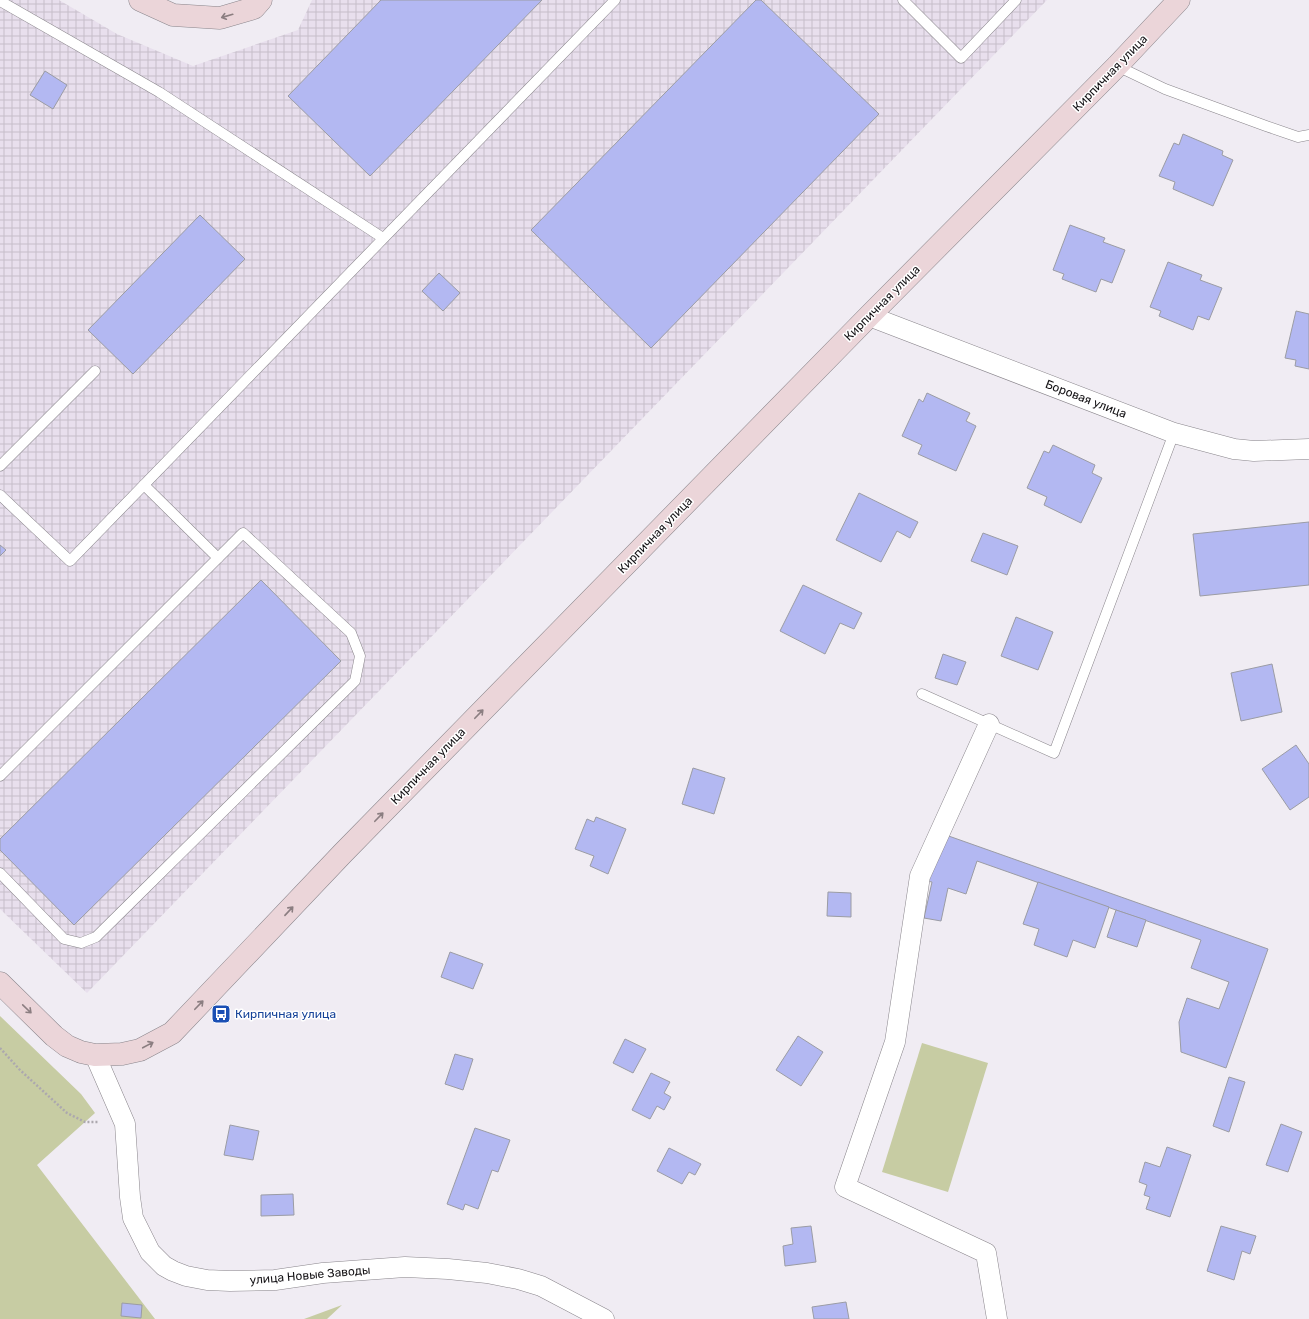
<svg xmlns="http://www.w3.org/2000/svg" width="1309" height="1319" font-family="Rubik,sans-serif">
<defs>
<pattern id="industrial-grid" width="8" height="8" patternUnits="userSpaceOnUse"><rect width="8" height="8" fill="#e8dfed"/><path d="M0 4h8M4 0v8" fill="none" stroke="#c6beca"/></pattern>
</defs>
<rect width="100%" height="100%" fill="#f0ecf3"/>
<polygon fill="url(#industrial-grid)" points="0,0 59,0 117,34 193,66 298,30 312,0 1047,0 87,993 0,909"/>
<g fill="#c7cca3">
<polygon points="0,1016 81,1094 95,1113 37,1165 155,1319 0,1319"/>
<polygon points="922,1043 988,1063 948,1192 882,1172"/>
<polygon points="342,1305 327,1319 304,1319"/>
</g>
<g fill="#b3b8f2" stroke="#9b9ca4">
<polygon points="381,0 542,0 370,176 288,96"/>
<polygon points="756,0 761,0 879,114 651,348 531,230"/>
<polygon points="45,71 67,85 53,109 30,95"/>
<polygon points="1183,134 1223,151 1222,155 1233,160 1213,206 1173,189 1175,182 1159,176 1174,143 1179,145"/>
<polygon points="200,215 245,259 133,374 88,330"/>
<polygon points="1070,225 1105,238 1103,242 1125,250 1112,283 1101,279 1096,292 1062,279 1064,274 1053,270"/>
<polygon points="1168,262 1202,275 1200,280 1222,288 1209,320 1198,316 1193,330 1159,316 1161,311 1150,307"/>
<polygon points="439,273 460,293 443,311 422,291"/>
<polygon points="1296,311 1309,314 1309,369 1295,366 1296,360 1285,358"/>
<polygon points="927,393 970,413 966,421 976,426 956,471 918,454 922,445 902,436 919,399 923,402"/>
<polygon points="1053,445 1095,465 1092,473 1102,478 1081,523 1044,505 1047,497 1027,488 1044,451 1049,453"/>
<polygon points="859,493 918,522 910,538 897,531 881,562 836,540"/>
<polygon points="1309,522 1309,585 1200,596 1193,534"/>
<polygon points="983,533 1018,546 1007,575 971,561"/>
<polygon points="0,545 6,550 0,556"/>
<polygon points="261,580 341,661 74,925 0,850 0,839"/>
<polygon points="803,585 862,613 854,629 840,623 825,654 780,631"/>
<polygon points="1016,617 1053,632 1038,670 1001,656"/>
<polygon points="943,654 966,662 957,685 935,678"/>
<polygon points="1272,664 1282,712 1241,721 1231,673"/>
<polygon points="1296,745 1309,764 1309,797 1290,810 1262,769"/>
<polygon points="693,768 725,778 714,814 682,804"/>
<polygon points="596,817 626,829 608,874 590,866 594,856 575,849 587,819 594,822"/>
<polygon points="943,834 1268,949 1226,1068 1181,1052 1179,1022 1187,998 1219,1009 1229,982 1191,968 1201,940 977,861 966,894 948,888 941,921 924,918 932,882 927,881"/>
<polygon points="1038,882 1109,907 1095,948 1073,940 1067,957 1034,945 1039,929 1023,924"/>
<polygon points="828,892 851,893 851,917 827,916"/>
<polygon points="1116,910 1146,920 1137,947 1107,937"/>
<polygon points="450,952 483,964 473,989 441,977"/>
<polygon points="798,1036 823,1052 801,1086 776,1070"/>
<polygon points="625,1039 646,1049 633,1073 613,1063"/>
<polygon points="455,1054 473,1059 463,1090 445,1084"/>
<polygon points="651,1073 670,1082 664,1093 671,1097 664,1110 657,1106 650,1119 632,1110"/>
<polygon points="1229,1077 1245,1082 1229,1132 1213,1126"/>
<polygon points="1281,1124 1302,1132 1288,1172 1266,1165"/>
<polygon points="230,1125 259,1131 253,1160 224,1155"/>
<polygon points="475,1128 510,1140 498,1172 492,1170 478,1209 465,1204 463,1210 447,1204"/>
<polygon points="1167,1147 1191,1155 1170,1217 1146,1209 1150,1197 1144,1195 1147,1185 1139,1182 1145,1162 1160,1167"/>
<polygon points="669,1148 701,1164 695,1175 689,1172 682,1184 657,1171"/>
<polygon points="293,1194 294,1215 261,1216 261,1195"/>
<polygon points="811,1226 816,1262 785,1266 783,1246 793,1244 791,1228"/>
<polygon points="1221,1226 1256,1236 1250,1254 1242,1251 1234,1280 1207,1271"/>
<polygon points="846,1302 849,1319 814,1319 812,1307"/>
<polygon points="122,1303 142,1305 141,1318 121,1316"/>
</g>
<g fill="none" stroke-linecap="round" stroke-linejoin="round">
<g stroke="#89858b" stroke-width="11">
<g id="lane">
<polyline points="903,0 961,58 1016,0"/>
<polyline points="0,1 159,92 383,238"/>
<polyline points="1117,66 1165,89 1266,126 1298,137 1309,135"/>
<polyline points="0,466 95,371"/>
<polyline points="144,485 218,558"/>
<polyline points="0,495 70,561 615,0"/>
<polyline points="922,694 1054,753 1174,433"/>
<polyline points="0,776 243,533 351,633 360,656 355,681 96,937 81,943 64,939 0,873"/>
</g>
</g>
<g stroke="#89858b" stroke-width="21">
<g id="street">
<polyline points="869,316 1174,433 1234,449 1254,451 1309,449"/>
<polyline points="989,724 920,876 895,1042 845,1187 986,1253 997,1319"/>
<polyline points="95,1055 125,1124 130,1197 133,1218 150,1252 164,1266 173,1271 186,1276 207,1280 230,1281 275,1280 323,1273 405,1267 448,1269 487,1273 518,1279 541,1286 604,1319"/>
</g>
</g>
<g stroke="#89858b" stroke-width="23">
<g id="secondary">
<polyline points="140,0 173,15 220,18 254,8 261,0"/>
<polyline points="0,983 54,1036 67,1046 81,1052 95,1055 122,1054 140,1050 172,1033 343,853 869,316 1117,66 1179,0"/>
</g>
</g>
<polyline stroke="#aca8ae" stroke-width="2.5" stroke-dasharray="2 2" stroke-linecap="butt" points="0,1048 20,1070 67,1113 85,1122 98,1122"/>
<use href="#lane" stroke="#fff" stroke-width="10"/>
<use href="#street" stroke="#fff" stroke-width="20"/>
<use href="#secondary" stroke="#ebd5d9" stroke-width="22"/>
</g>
<defs><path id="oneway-shaft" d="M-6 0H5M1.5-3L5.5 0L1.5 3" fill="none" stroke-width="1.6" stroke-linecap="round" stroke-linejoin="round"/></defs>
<g stroke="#8b7e81">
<use href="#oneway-shaft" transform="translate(227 16) rotate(164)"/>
<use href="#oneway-shaft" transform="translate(479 714) rotate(-46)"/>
<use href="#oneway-shaft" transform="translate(379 817) rotate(-46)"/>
<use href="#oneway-shaft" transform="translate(289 911) rotate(-47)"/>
<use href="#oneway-shaft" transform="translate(199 1005) rotate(-46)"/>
<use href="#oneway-shaft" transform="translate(27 1009) rotate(44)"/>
<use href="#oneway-shaft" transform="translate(148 1045) rotate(-28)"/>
</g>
<defs>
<g id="bus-square" transform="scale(1)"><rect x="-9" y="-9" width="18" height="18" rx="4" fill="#1a4fb4" stroke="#fff"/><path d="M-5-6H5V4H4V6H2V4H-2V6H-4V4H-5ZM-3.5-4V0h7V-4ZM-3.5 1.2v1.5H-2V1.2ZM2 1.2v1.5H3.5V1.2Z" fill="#fff"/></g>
</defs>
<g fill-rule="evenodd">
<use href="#bus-square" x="221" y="1014"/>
</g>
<g text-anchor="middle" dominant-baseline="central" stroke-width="3" stroke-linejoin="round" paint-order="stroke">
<g font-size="12" fill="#151316" stroke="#fff">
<text transform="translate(1110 73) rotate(-46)">Кирпичная улица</text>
<text transform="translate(882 303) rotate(-45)">Кирпичная улица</text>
<text transform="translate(1086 399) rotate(21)">Боровая улица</text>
<text transform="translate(655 535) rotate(-46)">Кирпичная улица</text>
<text transform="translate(428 766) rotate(-46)">Кирпичная улица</text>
<text transform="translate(310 1275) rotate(-5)">улица Новые Заводы</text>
</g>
<g font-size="12" fill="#164399" stroke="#fff" text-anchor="start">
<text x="235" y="1014">Кирпичная улица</text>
</g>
</g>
</svg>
